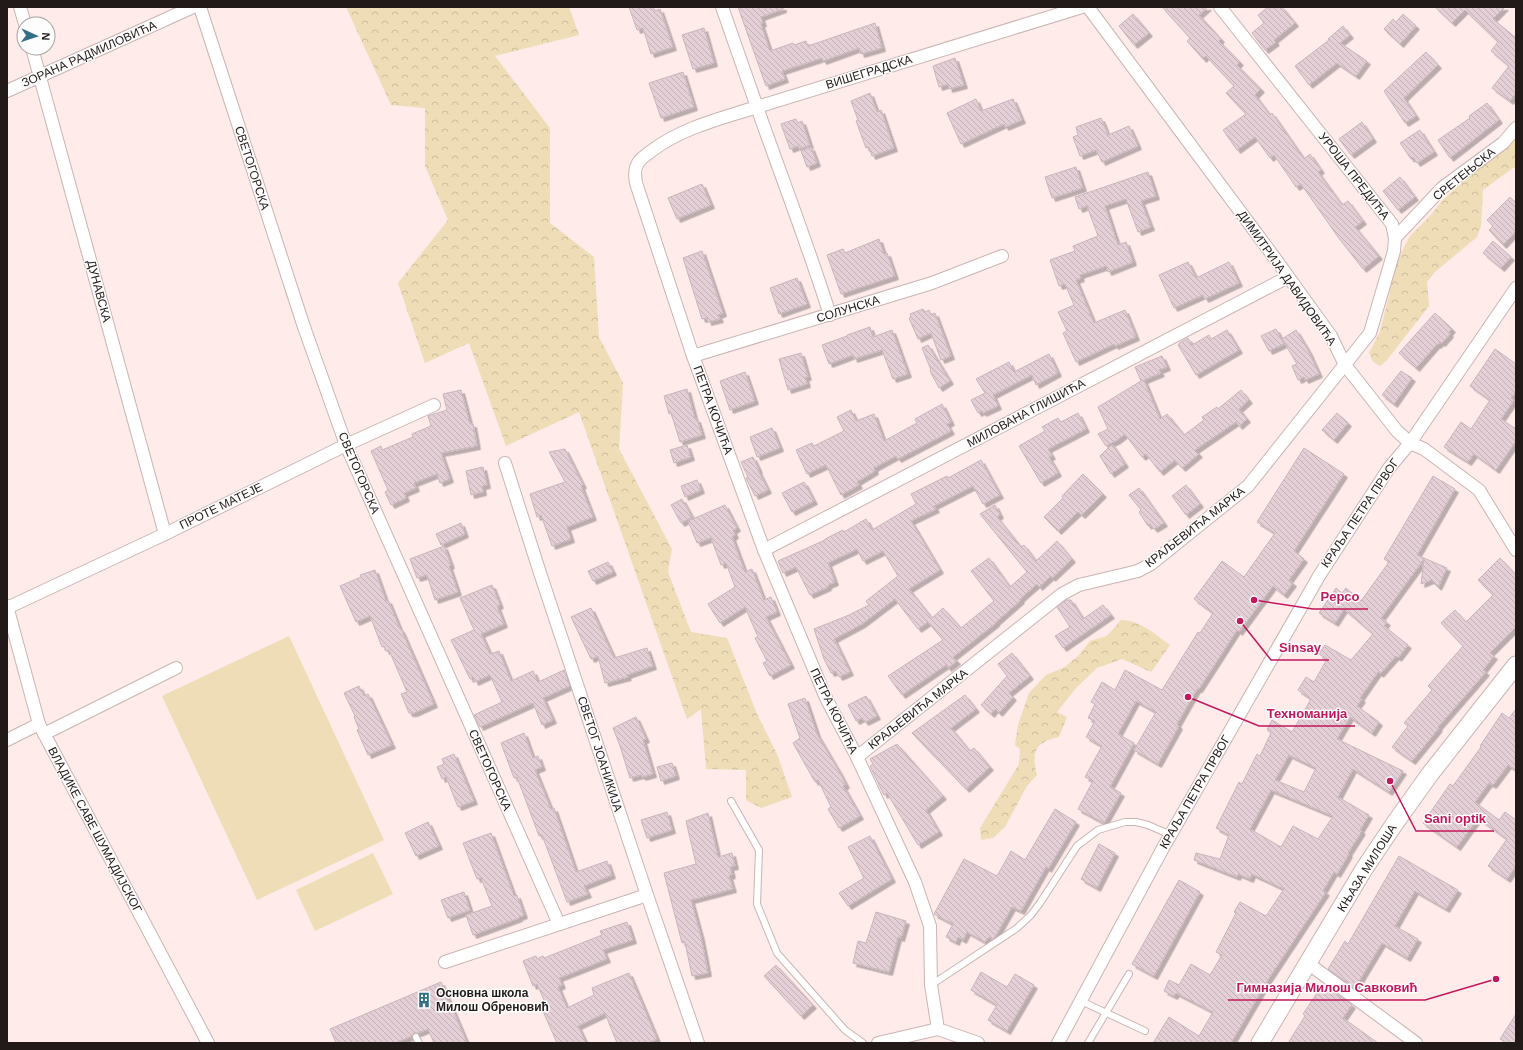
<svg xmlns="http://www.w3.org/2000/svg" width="1523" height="1050" font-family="Arial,sans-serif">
<defs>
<pattern id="forest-crowns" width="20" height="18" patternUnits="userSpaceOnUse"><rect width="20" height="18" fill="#eeddb7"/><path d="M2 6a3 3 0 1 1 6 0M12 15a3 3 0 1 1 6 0" fill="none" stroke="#ccbd9d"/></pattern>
<pattern id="building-back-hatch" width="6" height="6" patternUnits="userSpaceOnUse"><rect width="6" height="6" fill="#e4cfd7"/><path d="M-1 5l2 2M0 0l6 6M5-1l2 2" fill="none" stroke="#c3b1b8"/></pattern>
<filter id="shadow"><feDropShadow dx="3.5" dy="3.5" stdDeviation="0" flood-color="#0004"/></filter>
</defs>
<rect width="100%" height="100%" fill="#feebea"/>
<g fill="url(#forest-crowns)">
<polygon points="346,7 569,7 579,35 495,56 550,128 550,223 594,257 599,337 623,383 619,449 672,549 668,572 691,632 727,638 757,714 777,754 792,797 761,808 746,800 746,770 706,769 701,709 687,719 579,412 506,446 469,343 425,363 398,283 448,220 425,166 425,108 391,105"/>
<polygon points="1516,135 1516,168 1513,168 1483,190 1481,226 1477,237 1435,272 1427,282 1429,306 1387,360 1380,366 1373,362 1369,353 1380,332 1397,261 1410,236 1429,217 1443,200 1472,172 1491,160"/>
<path d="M1121,620C1140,620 1156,635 1170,645L1151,672L1122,659L1097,668L1076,688L1057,712L1067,717L1059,737C1035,742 1031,752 1037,775L1027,786L1005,827L993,838L981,840L980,828L1019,764L1020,749L1015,745L1018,725L1029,693L1046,675L1065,667L1080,654L1090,641L1107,636Z"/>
</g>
<g fill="#eeddb7">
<polygon points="289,636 384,840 257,900 162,696"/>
<polygon points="373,853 393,894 315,931 296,890"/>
</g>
<g fill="url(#building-back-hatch)" stroke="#c9b5bd" fill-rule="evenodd" filter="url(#shadow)">
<polygon points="629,7 653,7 655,11 660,9 673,47 651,54 643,28 637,30"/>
<polygon points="738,7 783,7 783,9 761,17 763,23 761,24 770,51 793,43 794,45 806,41 808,46 875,23 882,48 861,54 859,48 823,61 822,58 782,71 785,79 766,86"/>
<polygon points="1162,7 1208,7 1199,15 1221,39 1219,41 1240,62 1237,65 1261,89 1255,95 1270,115 1272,113 1304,159 1310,154 1321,170 1318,172 1342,205 1348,201 1363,221 1355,227 1379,256 1363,269 1338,237 1301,184 1296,187 1274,155 1270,158 1255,137 1237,150 1223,130 1246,114 1226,93 1234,86 1206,56 1203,59 1187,41 1190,38"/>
<polygon points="1268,7 1282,7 1295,23 1274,40 1276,42 1265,50 1252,33 1264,23 1258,15"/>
<polygon points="1435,7 1505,7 1493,19 1516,38 1516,93 1510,101 1492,88 1509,66 1491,51 1498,42 1465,10 1452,23"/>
<polygon points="1133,14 1149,33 1134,45 1119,26"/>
<polygon points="1403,14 1416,26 1400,44 1384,29 1393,19 1396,22"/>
<polygon points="1343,26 1350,35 1340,43 1367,61 1356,76 1337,63 1309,85 1295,66 1329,40 1328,39"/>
<polygon points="704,28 714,63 693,69 682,35"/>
<polygon points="1426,52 1438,65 1404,98 1416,116 1405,123 1384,91"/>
<polygon points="955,58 964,85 949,89 948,84 939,87 933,66"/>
<polygon points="683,72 694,107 661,118 649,83"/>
<polygon points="870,93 877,112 881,110 894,148 872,156 869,147 866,148 856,121 858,120 851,101"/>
<polygon points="976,99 981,111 1013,99 1022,120 1005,127 1004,124 961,144 947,113"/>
<polygon points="1487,103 1499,120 1450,158 1438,140 1470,118 1469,116"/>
<polygon points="1101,118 1108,135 1129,126 1138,146 1102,162 1096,150 1080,156 1073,137 1078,135 1076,127"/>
<polygon points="796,119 798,123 802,121 810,145 799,149 798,146 790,149 781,124"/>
<polygon points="1362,122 1373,139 1351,155 1339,139"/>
<polygon points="1420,130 1434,152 1417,163 1413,157 1411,159 1400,143"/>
<polygon points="811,147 817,163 807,167 801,151"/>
<polygon points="1076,167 1083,188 1052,198 1045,177"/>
<polygon points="1148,172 1156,196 1141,201 1151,227 1138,232 1126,199 1105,206 1118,245 1126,242 1133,262 1108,272 1106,266 1080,275 1081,278 1076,280 1094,323 1125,310 1136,337 1115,346 1114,344 1076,362 1063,333 1067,331 1058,312 1074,305 1065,284 1059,286 1050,260 1075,251 1073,246 1098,236 1087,206 1079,209 1075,197"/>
<polygon points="1400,177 1415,197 1398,210 1383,191"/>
<polygon points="702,184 711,205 677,219 668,198"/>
<polygon points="1510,197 1516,203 1516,231 1503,245 1489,230 1493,226 1487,220"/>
<polygon points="879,239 884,254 887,253 895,276 841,294 827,255 843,249 845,253"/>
<polygon points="1493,241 1511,257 1501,268 1483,253"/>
<polygon points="702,251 723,313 718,315 720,319 708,322 707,318 702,319 683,258"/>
<polygon points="1188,262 1196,278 1229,262 1239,283 1205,299 1203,295 1174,308 1159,275"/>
<polygon points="797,278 807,304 779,314 770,288"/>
<polygon points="923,309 925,312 929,310 931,315 935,313 951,356 941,360 931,333 918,339 909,318 911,317 910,314"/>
<polygon points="1435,313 1452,329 1449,332 1450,334 1442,343 1440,342 1438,345 1437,344 1416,368 1399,353"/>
<polygon points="870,327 873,337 892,330 908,374 893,379 882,350 854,359 853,355 829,364 822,345 847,336 847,335"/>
<polygon points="1276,329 1284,344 1269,351 1261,336"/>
<polygon points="1227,330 1239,350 1196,375 1178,345 1179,345 1179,343 1188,338 1192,345 1209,335 1211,339"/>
<polygon points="1296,330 1308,350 1319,374 1305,380 1304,377 1298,380 1292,366 1297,364 1282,339"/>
<polygon points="928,345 950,381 939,388 930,371 931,370 922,348"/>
<polygon points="1495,349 1516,364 1516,392 1511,398 1514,400 1501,419 1516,429 1516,441 1496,470 1474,454 1468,462 1444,447 1461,422 1471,429 1490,400 1470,386"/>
<polygon points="801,353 808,377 805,377 807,384 788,390 779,359"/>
<polygon points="1049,354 1058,373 1036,385 1032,375 993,395 998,406 983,413 982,411 978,413 971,400 985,393 976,379 1009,362 1014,372"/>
<polygon points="1162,356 1167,367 1159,370 1161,373 1144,380 1160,419 1167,414 1184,435 1204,420 1202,417 1217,407 1218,409 1241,390 1249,400 1239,409 1247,419 1239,426 1236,422 1195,450 1199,454 1182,468 1175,460 1160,472 1146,454 1142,457 1125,434 1116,441 1115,441 1106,446 1098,434 1108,429 1098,407 1141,381 1135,367"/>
<polygon points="1401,371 1412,378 1394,404 1382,395"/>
<polygon points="745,372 755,401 730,410 720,381"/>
<polygon points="687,389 695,419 697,419 702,435 680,442 671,413 669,414 664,396"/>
<polygon points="461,390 470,424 473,424 477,446 441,453 450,479 440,483 437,474 414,483 416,488 404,493 406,498 391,505 385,492 388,490 371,451 381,446 382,450 413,437 412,434 431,426 428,416 447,410 443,394"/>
<polygon points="942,404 951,422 947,424 951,431 898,459 896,456 874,468 875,471 857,482 859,485 841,495 826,465 807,474 796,450 812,443 814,446 844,431 837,417 851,410 856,421 874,414 884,441 917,423 915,419"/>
<polygon points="1078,413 1086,429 1048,449 1052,456 1049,457 1058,473 1041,483 1019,446 1045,431 1042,427 1058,418 1061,422"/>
<polygon points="1337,413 1348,423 1334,440 1322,430"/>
<polygon points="772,428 780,448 757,457 750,437"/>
<polygon points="1112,444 1125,464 1111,474 1100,456"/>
<polygon points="687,445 691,457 674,463 670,450"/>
<polygon points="1304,448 1344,474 1294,551 1304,559 1289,580 1293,583 1284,595 1273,586 1239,632 1237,630 1199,689 1197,689 1177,724 1179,726 1158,764 1134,750 1156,712 1136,701 1118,734 1134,743 1110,787 1121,793 1104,823 1078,809 1093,781 1085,777 1102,746 1086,737 1095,721 1088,718 1095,704 1091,702 1102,682 1115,690 1125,670 1162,690 1198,632 1200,633 1213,613 1194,599 1222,561 1244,577 1275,533 1257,522"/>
<polygon points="565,449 583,485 581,486 593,517 567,527 571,539 552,546 541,515 537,517 530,494 565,482 549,452"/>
<polygon points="753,457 759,470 758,470 768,490 755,496 746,478 748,477 741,462"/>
<polygon points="981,460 1000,495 983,504 973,486 934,506 936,509 911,521 940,570 909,589 932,618 943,608 961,628 994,601 971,571 989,558 1010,587 1027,572 980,514 995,505 1000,515 997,517 1021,547 1024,545 1036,561 1057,541 1072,559 1052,578 1051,576 1039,587 1037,584 1020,599 1021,600 996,622 996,623 953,657 957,661 948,668 946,665 902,695 888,676 943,640 928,622 918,629 895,599 862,624 834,639 850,672 839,677 836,671 831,673 824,659 814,629 849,615 869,605 866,601 898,576 883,551 863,561 857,549 828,563 835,582 828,585 828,587 810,595 796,567 783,573 778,561 825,540 825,539 843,530 844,532 866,519 872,530 916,504 911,494 947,476 948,478"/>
<polygon points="483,467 487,485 482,486 483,492 471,495 466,471"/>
<polygon points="1083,474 1103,494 1082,515 1078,512 1058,531 1044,517 1063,498 1062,496"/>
<path d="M1433,476L1455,489L1417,555L1447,568L1438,587L1431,580L1421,584L1424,559L1381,618L1387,622L1384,626L1408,645L1398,658L1396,656L1380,674L1378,672L1360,698L1362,699L1357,706L1379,722L1372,733L1350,717L1337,739L1403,771L1389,792L1353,769L1338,797L1369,815L1360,830L1362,831L1348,853L1349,854L1337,874L1334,872L1323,891L1326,892L1269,978L1231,1043H1153L1169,1017L1199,1036L1213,1012L1176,993L1174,996L1164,991L1169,980L1179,985L1191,964L1210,975L1222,955L1216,952L1236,913L1234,912L1240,902L1266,916L1284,889L1252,874L1250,879L1238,874L1237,877L1194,860L1196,853L1220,859L1229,835L1216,828L1239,782L1242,784L1257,754L1260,756L1271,733L1267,730L1272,720L1292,732L1311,699L1298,690L1306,677L1314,682L1327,659L1319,654L1325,645L1351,660L1373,634L1344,609L1335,623L1319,613L1336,588L1342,593L1346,588L1361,601L1389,562L1384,559ZM1289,755L1316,768L1304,792L1275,780ZM1271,790L1333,816L1318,839L1293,826L1281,847L1250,829Z"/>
<polygon points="697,480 701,490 685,497 681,486"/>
<polygon points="804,482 814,501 792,512 782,493"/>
<polygon points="1186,485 1200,504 1186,515 1172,496"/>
<polygon points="1139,488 1164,523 1154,529 1150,524 1148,526 1139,512 1141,510 1129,495"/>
<polygon points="682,499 692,517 681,523 671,505"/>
<polygon points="725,505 737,528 733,530 735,535 732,537 745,572 752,569 764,600 771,597 777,612 766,617 791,665 770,676 763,663 767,661 755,638 758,637 745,607 720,623 708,604 735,587 726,563 721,565 711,538 697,543 688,521"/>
<polygon points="461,523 465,534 441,545 436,534"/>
<polygon points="444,546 451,565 449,566 458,592 435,600 427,575 417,578 410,559"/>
<polygon points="1500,558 1516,575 1516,627 1490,653 1494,656 1483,670 1486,672 1438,727 1439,728 1412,761 1392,747 1408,726 1404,723 1432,690 1428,686 1463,646 1441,623 1455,610 1466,622 1493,595 1478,580"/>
<polygon points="608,562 613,572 593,581 588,571"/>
<polygon points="375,570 386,601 388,600 400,629 401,629 434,704 414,713 409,713 401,694 407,692 389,650 386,651 384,646 382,647 370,616 356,622 340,586 361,577 360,575"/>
<polygon points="492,585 500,605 497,606 504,624 481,634 490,654 499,651 511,681 533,671 538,682 564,670 570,686 543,698 553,720 542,725 533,703 480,727 474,715 502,702 490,675 475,682 473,677 470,679 451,640 474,630 460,598"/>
<polygon points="1066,600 1071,600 1083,619 1103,605 1111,615 1063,648 1055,636 1070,627 1057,607"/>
<polygon points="591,608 614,658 647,648 653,666 627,675 628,677 605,683 598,656 591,659 571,617"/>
<polygon points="1012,653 1030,676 1009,693 1013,697 999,713 995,709 991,714 981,705 1007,676 998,664"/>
<polygon points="359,686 364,696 368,694 392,745 368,755 357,730 359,729 354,717 355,716 344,693"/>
<polygon points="965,695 976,709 951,728 970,751 974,748 990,767 966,789 912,733"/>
<polygon points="866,696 877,716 865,722 862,718 856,721 848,705"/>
<polygon points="805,698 817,734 840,773 846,785 843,786 860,816 839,828 828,809 831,807 818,780 815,782 793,743 800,738 788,704"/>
<polygon points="1516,709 1516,770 1508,765 1493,785 1489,783 1475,802 1499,820 1505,812 1516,820 1516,866 1507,879 1488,866 1507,839 1478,818 1457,847 1423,823 1450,784 1453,786 1481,747 1480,746 1502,713 1509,718"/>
<polygon points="636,717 646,739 643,740 653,774 642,777 641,775 630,778 620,746 613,728"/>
<polygon points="524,733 533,758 538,756 542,767 535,770 551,809 554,808 576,872 607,861 612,875 584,886 588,894 567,902 542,835 539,836 517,777 514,778 501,743"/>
<polygon points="897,744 943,796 926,810 939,832 918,845 887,793 884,795 870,766 873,764 870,759"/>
<polygon points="454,754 474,801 458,807 446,777 442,779 437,767 444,764 442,759"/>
<polygon points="672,763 676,776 661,781 657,767"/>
<polygon points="1055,809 1076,822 1048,869 1046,867 1021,911 1012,907 995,937 992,939 989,937 985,942 967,932 963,940 958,937 956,942 946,937 953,924 934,914 964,859 997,876 1011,851 1025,860"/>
<polygon points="667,812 672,830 647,838 641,820"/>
<polygon points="708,813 718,857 732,853 735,866 730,867 732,875 729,876 733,889 691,900 701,937 708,973 692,976 685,942 682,943 664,873 696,864 686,821"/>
<polygon points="428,822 439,846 416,856 405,833"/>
<polygon points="491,833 514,896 517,895 524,915 519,917 519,918 473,935 466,915 492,906 481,878 477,879 463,843"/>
<polygon points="870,836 892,879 848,906 839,893 864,878 848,847"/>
<polygon points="1099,844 1115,853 1097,888 1081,879"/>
<polygon points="1399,856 1458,890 1446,909 1415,891 1395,926 1418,939 1407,958 1382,943 1355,988 1328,969 1345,941 1348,944"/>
<polygon points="1179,880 1200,892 1154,976 1132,964"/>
<polygon points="464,892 470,910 448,918 441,900"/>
<polygon points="876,912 906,921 901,938 898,937 889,972 853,963 858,941 866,943"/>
<polygon points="627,922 633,940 603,950 607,959 559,978 562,985 558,987 567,1008 594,995 592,988 629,973 657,1039 649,1043 617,1043 605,1013 578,1026 586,1043 557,1043 542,1009 547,1007 537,984 533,986 523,961 536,956 537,959 543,956 544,958 602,935 600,931"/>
<polygon points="776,965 813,1005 801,1016 764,976"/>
<polygon points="981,972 1007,987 1015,974 1034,985 1007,1031 988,1020 997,1005 971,990"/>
<polygon points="441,982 467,1043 434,1043 428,1029 418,1033 414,1033 412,1036 395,1043 336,1043 330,1029"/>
<polygon points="1323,984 1352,1005 1343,1018 1378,1043 1288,1043 1305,1016 1303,1014"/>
<polygon points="1516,1014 1516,1043 1506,1043 1500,1039"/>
</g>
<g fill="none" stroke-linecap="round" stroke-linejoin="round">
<g stroke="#cab4b2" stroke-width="8">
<g id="lane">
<polyline points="731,801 759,850 757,904 777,953 845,1030 863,1043"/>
<polyline points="931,985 1017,928 1031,915 1040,903 1077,846 1098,830 1125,822 1136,822 1148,825 1171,835"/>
<polyline points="1081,1001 1145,1031"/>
<polyline points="416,1037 419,1043"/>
<polyline points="1088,1043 1129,974"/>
</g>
</g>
<g stroke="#cab4b2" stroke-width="14">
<g id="street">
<polyline points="20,7 25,24"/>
<polyline points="200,7 304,327 346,445 559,924"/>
<polyline points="722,7 757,107 1082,7"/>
<polyline points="1088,7 1274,257 1331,336 1345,365 1397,431 1410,443 1424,449 1479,490 1516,550"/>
<polyline points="32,48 165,534"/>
<polyline points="7,91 193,7"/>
<polyline points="1395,238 1442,188 1503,143 1516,128"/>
<path d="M830,315C808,245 781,176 757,107C719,119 681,128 650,152C645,156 639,159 637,165C634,170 635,177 636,183L693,356L764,550L826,698L857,757L915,882L930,926L931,985L938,1029L978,1043"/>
<polyline points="693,356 932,283 1002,256"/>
<polyline points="505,463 540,573 647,895 698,1043"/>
<polyline points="764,550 1288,277"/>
<polyline points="7,606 39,724 208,1043"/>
<polyline points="7,608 165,534 346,445 434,405"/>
<polyline points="44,734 176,668"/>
<polyline points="7,740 39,724"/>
<polyline points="857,757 1062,594 1079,585 1138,571 1151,564 1248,486 1370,333 1394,251 1395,238 1392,224 1220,7"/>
<polyline points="445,962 647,895"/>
<polyline points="1309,964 1416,1043"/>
<polyline points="878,1043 938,1029"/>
<polyline points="1058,1043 1163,848 1319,576 1389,468 1410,443 1516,288"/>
</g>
</g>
<g stroke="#cab4b2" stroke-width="19">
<polyline id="secondary" points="1260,1043 1364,869 1395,823 1430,774 1516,665"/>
</g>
<use href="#lane" stroke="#fff" stroke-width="6"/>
<use href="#street" stroke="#fff" stroke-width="12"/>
<use href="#secondary" stroke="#fff" stroke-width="17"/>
</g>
<defs>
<g id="building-bare" transform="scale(1.2)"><path d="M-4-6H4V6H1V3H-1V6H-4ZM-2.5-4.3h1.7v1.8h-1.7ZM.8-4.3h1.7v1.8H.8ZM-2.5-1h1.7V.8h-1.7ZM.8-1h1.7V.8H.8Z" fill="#336f87" stroke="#fdfdfd" stroke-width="2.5" paint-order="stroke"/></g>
</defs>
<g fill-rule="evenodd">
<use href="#building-bare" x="424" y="1000"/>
</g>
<g text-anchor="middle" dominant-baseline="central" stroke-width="3" stroke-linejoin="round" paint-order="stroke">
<g font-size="12" fill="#221a19" stroke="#fdfdfd">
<text transform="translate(89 54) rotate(-24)">ЗОРАНА РАДМИЛОВИЋА</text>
<text transform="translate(869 72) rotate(-17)">ВИШЕГРАДСКА</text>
<text transform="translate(252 168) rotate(72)">СВЕТОГОРСКА</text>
<text transform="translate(1464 174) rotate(-39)">СРЕТЕЊСКА</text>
<text transform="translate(1354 176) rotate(52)">УРОША ПРЕДИЋА</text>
<text transform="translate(1287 278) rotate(55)">ДИМИТРИЈА ДАВИДОВИЋА</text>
<text transform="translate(99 291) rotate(75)">ДУНАВСКА</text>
<text transform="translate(848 309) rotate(-17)">СОЛУНСКА</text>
<text transform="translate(713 410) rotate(70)">ПЕТРА КОЧИЋА</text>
<text transform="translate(1026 413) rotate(-28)">МИЛОВАНА ГЛИШИЋА</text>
<text transform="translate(359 473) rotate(67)">СВЕТОГОРСКА</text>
<text transform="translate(221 506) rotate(-26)">ПРОТЕ МАТЕЈЕ</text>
<text transform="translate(1360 513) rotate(-56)">КРАЉА ПЕТРА ПРВОГ</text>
<text transform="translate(1195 527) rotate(-38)">КРАЉЕВИЋА МАРКА</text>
<text transform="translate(918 709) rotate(-38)">КРАЉЕВИЋА МАРКА</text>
<text transform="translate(834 711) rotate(64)">ПЕТРА КОЧИЋА</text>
<text transform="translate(600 754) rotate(72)">СВЕТОГ ЈОАНИКИЈА</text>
<text transform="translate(490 770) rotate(66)">СВЕТОГОРСКА</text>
<text transform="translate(1195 792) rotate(-60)">КРАЉА ПЕТРА ПРВОГ</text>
<text transform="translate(95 830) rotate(62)">ВЛАДИКЕ САВЕ ШУМАДИЈСКОГ</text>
<text transform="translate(1367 868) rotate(-58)">КЊАЗА МИЛОША</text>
</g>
<g font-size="12" font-weight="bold" fill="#221a19" stroke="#fdfdfd" text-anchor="start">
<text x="436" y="993">Основна школа<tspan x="436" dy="14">Милош Обреновић</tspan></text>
</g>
</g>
<path fill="none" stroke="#c2185b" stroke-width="1.5" d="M1254 600L1313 609H1368M1240 621L1271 660H1329M1188 697L1259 726H1355M1390 781L1416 831H1494M1496 979L1425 1000H1228"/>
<g fill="#c2185b" stroke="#fdfdfd" stroke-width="1.5">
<circle cx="1254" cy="600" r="4"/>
<circle cx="1240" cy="621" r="4"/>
<circle cx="1188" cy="697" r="4"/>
<circle cx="1390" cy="781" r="4"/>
<circle cx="1496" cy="979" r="4"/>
</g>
<g font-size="13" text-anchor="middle" font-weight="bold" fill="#c2185b" stroke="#fdfdfd" stroke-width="3" stroke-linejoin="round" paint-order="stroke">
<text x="1340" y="601">Pepco</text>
<text x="1300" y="652">Sinsay</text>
<text x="1307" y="718">Техноманија</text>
<text x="1455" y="823">Sani optik</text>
<text x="1327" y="992">Гимназија Милош Савковић</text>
</g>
<rect width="1523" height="1050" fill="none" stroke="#221a19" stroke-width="16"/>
<g transform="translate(36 36) rotate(93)"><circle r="19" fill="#fdfdfd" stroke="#a5a2a2"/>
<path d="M0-3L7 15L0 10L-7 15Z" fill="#336f87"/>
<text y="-6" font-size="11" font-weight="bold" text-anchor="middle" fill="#221a19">N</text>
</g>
</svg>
